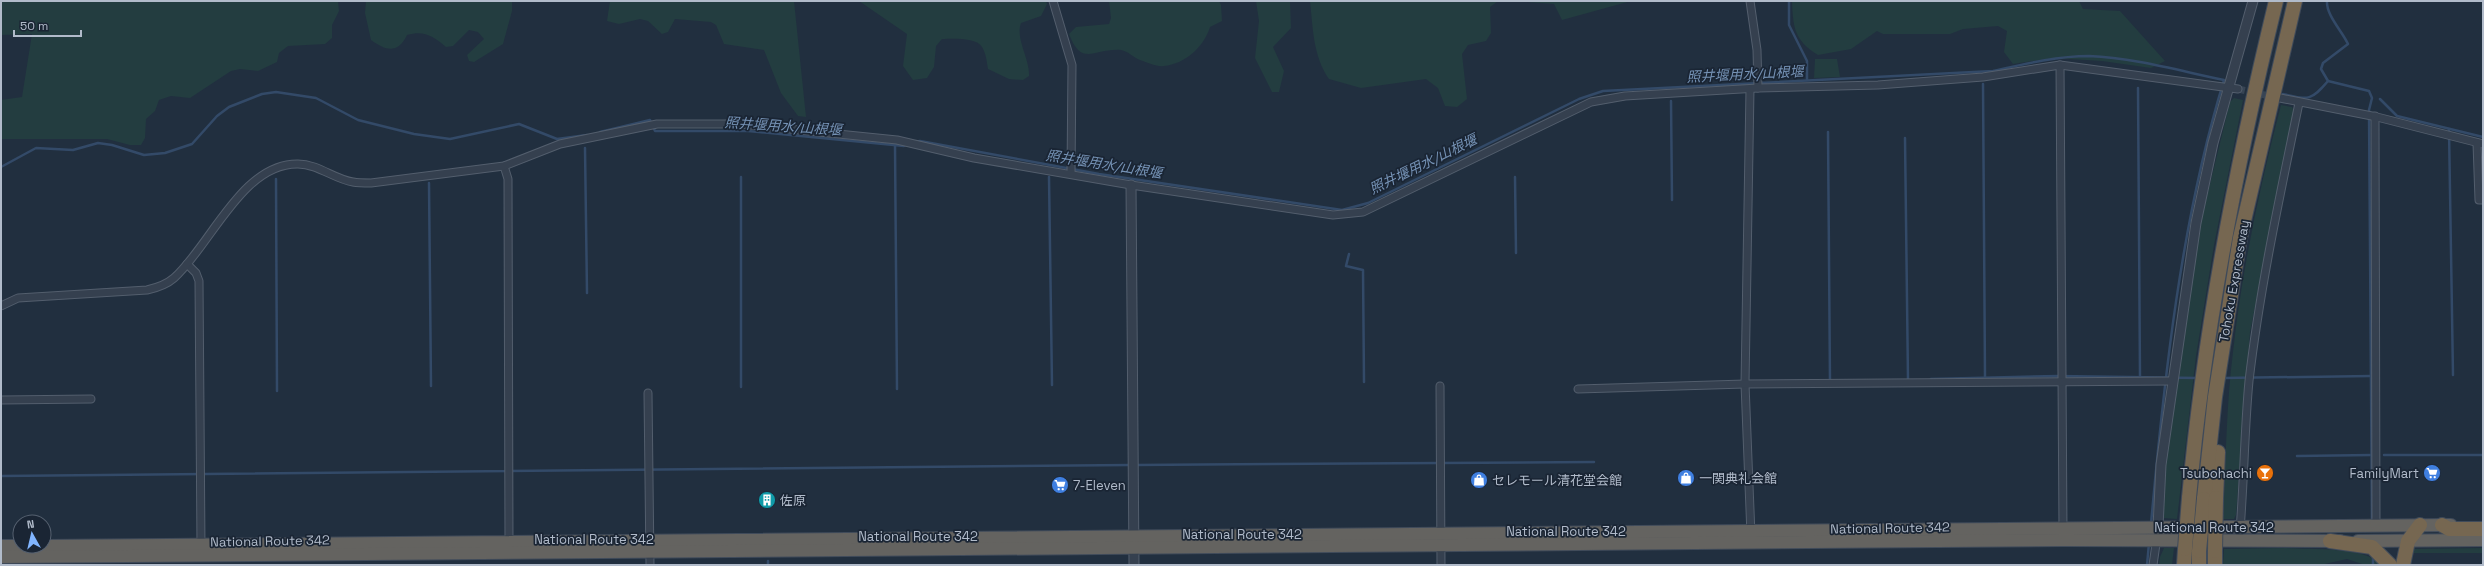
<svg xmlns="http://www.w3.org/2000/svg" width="2484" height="566" font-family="'Space Grotesk','Noto Sans JP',sans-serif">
<rect width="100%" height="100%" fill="#212f3f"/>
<g fill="#233d40">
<polygon points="1,1 338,1 339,11 332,25 332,38 325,44 288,46 279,53 277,62 258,71 240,69 231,71 190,98 171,96 159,100 155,111 146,119 145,138 141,145 130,145 107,139 1,139 1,100 22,97 32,34 1,35"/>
<path d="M366,1H512V11L503,44L474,62L469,61L467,55L484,39L478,32L469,30L453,46L446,47C433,36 424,30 407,35C398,54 386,51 371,40L365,13Z"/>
<polygon points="610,1 794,1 806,117 798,116 781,93 764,50 724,44 716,25 711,22 675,19 668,32 662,34 648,21 640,19 619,24 607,21"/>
<path d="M859,1H1046L1047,4L1041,16L1021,23C1015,39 1030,59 1029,76L1023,80L1009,79L988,69C987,63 986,53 982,47C976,37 952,39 942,39L936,46L934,67L927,78L913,80L903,66L907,34Z"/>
<path d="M1109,1H1219L1221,5L1222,21L1210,27C1204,47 1185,64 1164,66C1157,67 1146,62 1140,60C1134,58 1128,51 1121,50C1094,48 1082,68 1069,34L1076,27L1109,24L1111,18Z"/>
<polygon points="1256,1 1290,1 1291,28 1273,47 1284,71 1279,92 1272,92 1255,58 1259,21"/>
<path d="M1310,1H1498L1490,7L1491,33L1486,41L1468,45L1462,54L1467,99L1457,107L1445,106L1438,88L1426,79L1361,88L1329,79C1313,56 1313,29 1310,1Z"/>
<polygon points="1516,1 1631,1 1562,20 1554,4"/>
<path d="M1792,1H2079L2083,9L2120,11L2165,61L2151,68L2102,61L2053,58L2013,64L2004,52L2007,31L1998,26L1963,29L1950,34H1883L1877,31L1851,49L1818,55C1794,40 1793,27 1792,1Z"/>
<polygon points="1815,59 1837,59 1840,77 1814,78"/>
<polygon points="2234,98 2243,100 2214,245 2196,356 2177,519 2163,518 2162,512 2166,453 2201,221 2230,102"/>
<path d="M2281,105L2292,107L2294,111L2250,332L2236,515L2234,519H2223C2226,464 2226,407 2233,352C2242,269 2260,186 2281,105Z"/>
<polygon points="2164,548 2174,548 2172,565 2159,565 2160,557"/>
<path d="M2286,548C2313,550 2363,546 2383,565H2365L2347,559L2320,565H2223L2224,549Z"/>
<polygon points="2483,548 2483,553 2411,553 2411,549"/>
</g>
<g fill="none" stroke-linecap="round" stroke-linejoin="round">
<g stroke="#334a68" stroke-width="2.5">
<polyline points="1789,1 1789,25 1807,61 1807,80"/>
<path d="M2327,1C2326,15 2342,31 2348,44L2323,63L2321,69L2328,81"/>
<polyline points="1983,84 1985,377"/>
<polyline points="2138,88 2140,377"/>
<path d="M2283,94C2309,100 2311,101 2328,81L2369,91L2372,98L2369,110L2372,522"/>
<polyline points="2380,99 2397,116 2483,137"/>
<polyline points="1671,101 1672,200"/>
<polyline points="2449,129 2453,375"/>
<polyline points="600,132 650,120 655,131 748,131 904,146 908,144"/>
<polyline points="1828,132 1830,383"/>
<polyline points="1905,138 1908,380"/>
<path d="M915,142L920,141L1099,174L1342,210L1368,203L1579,99L1603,91L1993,71C2024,64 2058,56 2089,56C2135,58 2180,71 2224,80C2181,220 2164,379 2151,524"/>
<polyline points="895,145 897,389"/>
<polyline points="585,148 587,293"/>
<polyline points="1,167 36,148 73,150 98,143 112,145 144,155 165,153 192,144 217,116 229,107 262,94 276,92 316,98 358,120 414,134 450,139 519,124 557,139 587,135"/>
<polyline points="741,177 741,387"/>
<polyline points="1049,177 1052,385"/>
<polyline points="1515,177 1516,253"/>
<polyline points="276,179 277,391"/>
<polyline points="429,183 431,386"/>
<polyline points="1349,254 1346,266 1363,270 1364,382"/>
<polyline points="2223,378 2371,376"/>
<polyline points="1931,379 2058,376 2198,378"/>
<polyline points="2384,455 2483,455"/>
<polyline points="2297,456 2372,455"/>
<polyline points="1135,465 1594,462"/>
<polyline points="1,476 1130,465"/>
<polyline points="768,561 768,565"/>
<polyline points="2147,565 2149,543"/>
<polyline points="2373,565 2373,555"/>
</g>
<polyline stroke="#374454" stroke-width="7" stroke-dasharray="7 3.5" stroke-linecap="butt" points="2238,89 2274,97"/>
<g stroke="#535e6d" stroke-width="9">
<g id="minor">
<polyline points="1053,1 1072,65 1071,174"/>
<polyline points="1750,1 1757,50 1758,88"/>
<polyline points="2060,65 2063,532"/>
<polyline points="1750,89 1745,384 1751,535"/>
<polyline points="2280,98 2377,117 2483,144"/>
<polyline points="2375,116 2376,525"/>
<polyline points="2477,143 2479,200 2483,200"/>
<polyline points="504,166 508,179 509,545"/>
<polyline points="187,264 196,273 199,281 201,547"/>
<path d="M1,306L18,298L147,290C156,288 166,285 174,278C211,245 242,163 298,164C318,164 334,179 353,182C358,183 365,183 371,183L504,166L560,144L657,124H741L897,140L974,158L1131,185L1333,215L1363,212L1591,102L1625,96L1758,88L1878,85L1983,77L2060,65L2238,89"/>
<polyline points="1440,386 1441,565"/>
<polyline points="1578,389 1745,384 2172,381"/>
<polyline points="648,393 650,565"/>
<polyline points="1,400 91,399"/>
<path d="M2239,542C2244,488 2244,434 2249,381C2260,287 2280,195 2299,103"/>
<polyline points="2153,565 2157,537"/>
</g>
</g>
<g stroke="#535e6d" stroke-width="11">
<g id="tertiary">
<polyline points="1131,185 1134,565"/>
<polyline points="2158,527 2161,465 2196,223 2213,143 2253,1"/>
</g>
</g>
<g stroke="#404b5a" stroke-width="14">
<g id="trunk">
<polyline points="2358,541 2483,540"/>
<polyline points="1,546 20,546"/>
<polyline points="44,546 2451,525"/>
<polyline points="1,557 2063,540 2340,541"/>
</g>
</g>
<g stroke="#404b5a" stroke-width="16">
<g id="motorway">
<path d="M2189,498C2204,330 2236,165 2276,1"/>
<polyline points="2216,498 2218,452"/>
<polyline points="2204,499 2215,397 2240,238 2295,1"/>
<polyline points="2442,525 2449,529 2483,529"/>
<polyline points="2330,541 2372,547 2390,565"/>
<polyline points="2215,551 2215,565"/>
<polyline points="2184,565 2185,549"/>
<polyline points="2199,565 2199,551"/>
<polyline points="2403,565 2408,541 2420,525"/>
</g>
</g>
<use href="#minor" stroke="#35404f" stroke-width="7"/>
<use href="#tertiary" stroke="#35404f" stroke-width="9"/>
<use href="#trunk" stroke="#646360" stroke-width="12"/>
<use href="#motorway" stroke="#766751" stroke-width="14"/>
<g stroke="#404b5a" stroke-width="16" stroke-linecap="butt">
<g id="motorway-bridge">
<polyline points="2185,549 2189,498"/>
<polyline points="2199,551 2204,499"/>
<polyline points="2215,551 2216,498"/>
</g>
</g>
<use href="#motorway-bridge" stroke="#766751" stroke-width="14"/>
</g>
<defs>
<g id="bar-disc" transform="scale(0.9)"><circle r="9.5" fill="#e8710a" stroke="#1a2534"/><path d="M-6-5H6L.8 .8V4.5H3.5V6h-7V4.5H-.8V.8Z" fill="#fff"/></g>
<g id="supermarket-disc" transform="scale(0.9)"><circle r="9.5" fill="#3f7fe0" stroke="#1a2534"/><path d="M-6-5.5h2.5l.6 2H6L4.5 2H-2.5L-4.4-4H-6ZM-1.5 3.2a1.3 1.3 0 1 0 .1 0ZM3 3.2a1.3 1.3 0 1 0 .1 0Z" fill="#fff"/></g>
<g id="shop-disc" transform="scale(0.9)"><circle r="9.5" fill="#3f7fe0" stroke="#1a2534"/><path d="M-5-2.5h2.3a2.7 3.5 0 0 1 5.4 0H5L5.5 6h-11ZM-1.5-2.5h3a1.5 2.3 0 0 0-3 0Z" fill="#fff"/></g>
<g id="building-disc" transform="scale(0.9)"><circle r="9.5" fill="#0f9aa8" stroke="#1a2534"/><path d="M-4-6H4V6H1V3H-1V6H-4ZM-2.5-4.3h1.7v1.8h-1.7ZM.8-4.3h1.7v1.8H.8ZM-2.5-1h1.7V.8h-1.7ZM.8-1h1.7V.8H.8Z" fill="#fff"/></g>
</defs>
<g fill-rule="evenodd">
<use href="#bar-disc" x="2265" y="473"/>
<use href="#supermarket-disc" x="2432" y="473"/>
<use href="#shop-disc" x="1686" y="478"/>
<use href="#shop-disc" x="1479" y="480"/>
<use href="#supermarket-disc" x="1060" y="485"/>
<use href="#building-disc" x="767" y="500"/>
</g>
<g text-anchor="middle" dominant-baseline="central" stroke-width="3.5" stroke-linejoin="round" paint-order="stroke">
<g font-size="13" fill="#b1bbca" stroke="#1a2534">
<text transform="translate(2234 281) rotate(-80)">Tohoku Expressway</text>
<text x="2214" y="527">National Route 342</text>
<text transform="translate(1890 528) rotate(-1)">National Route 342</text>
<text x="1566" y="531">National Route 342</text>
<text x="1242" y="534">National Route 342</text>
<text x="918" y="536">National Route 342</text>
<text x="594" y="539">National Route 342</text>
<text transform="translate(270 541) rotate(-1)">National Route 342</text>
</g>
<g font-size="13" fill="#b1bbca" stroke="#1a2534" text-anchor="start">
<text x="2252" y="473" text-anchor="end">Tsubohachi</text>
<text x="2419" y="473" text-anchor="end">FamilyMart</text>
<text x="1699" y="478">一関典礼会館</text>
<text x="1492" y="480">セレモール清花堂会館</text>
<text x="1073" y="485">7-Eleven</text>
<text x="780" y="500">佐原</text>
</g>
<g font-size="14" font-style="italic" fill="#7592b5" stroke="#1a2534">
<text transform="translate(1745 74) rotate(-3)">照井堰用水/山根堰</text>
<text transform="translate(783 126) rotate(4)">照井堰用水/山根堰</text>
<text transform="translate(1104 164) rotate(9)">照井堰用水/山根堰</text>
<text transform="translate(1423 164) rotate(-26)">照井堰用水/山根堰</text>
</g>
</g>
<rect width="2484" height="566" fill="none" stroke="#b1bbca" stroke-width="4"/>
<g transform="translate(32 534) rotate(352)"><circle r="19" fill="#1a2534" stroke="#566170"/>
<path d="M0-3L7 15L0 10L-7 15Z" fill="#81b5ff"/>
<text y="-6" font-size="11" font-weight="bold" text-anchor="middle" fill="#b1bbca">N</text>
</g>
<path d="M14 30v6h67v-6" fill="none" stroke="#b1bbca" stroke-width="2"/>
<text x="20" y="30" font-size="12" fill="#b1bbca" stroke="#1a2534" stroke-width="3" paint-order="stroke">50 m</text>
</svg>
